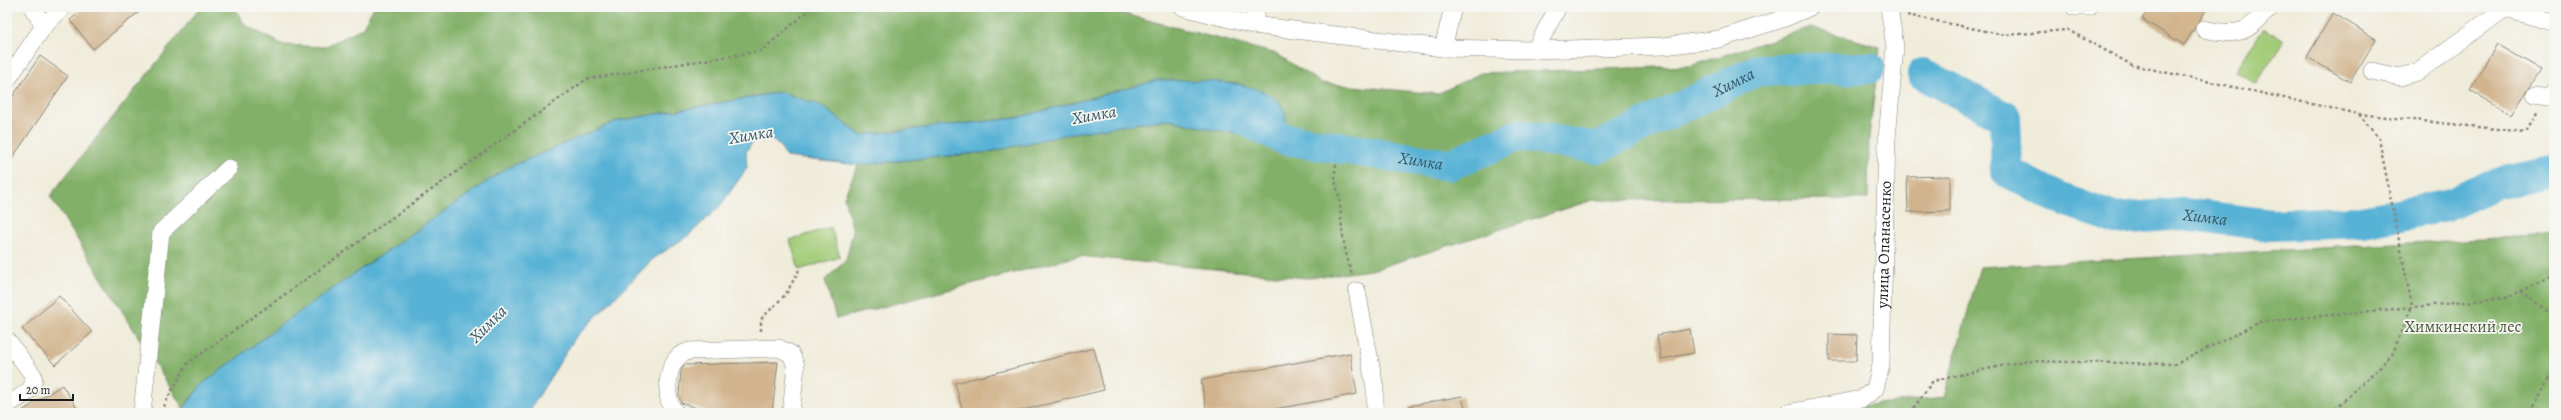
<svg xmlns="http://www.w3.org/2000/svg" width="2561" height="420" font-family="Alegreya,serif">
<rect width="100%" height="100%" fill="#f6f6f2"/>
<filter id="ink" filterUnits="userSpaceOnUse"><feTurbulence type="fractalNoise" baseFrequency=".025" numOctaves="2"/><feDisplacementMap in="SourceGraphic" scale="8" xChannelSelector="R" yChannelSelector="G"/><feConvolveMatrix kernelMatrix="1 2 1 2 8 2 1 2 1" color-interpolation-filters="sRGB"/></filter>
<filter id="wash" filterUnits="userSpaceOnUse"><feTurbulence type="fractalNoise" baseFrequency=".012" numOctaves="4" result="noise"/><feDisplacementMap in="SourceGraphic" scale="16" xChannelSelector="R" yChannelSelector="G"/><feGaussianBlur stdDeviation="0.9" result="paint"/><feColorMatrix in="noise" values="0 0 0 0 0 0 0 0 0 0 0 0 0 0 0 0 0 1.4 0 .05"/><feComposite in="paint" operator="in"/></filter>
<g filter="url(#wash)">
<rect width="100%" height="100%" fill="#f0ecda"/>
<g fill="#a3cc78" stroke="#60744a">
<polygon points="500,7 565,7 533,12"/>
<polygon points="2264,28 2284,41 2256,84 2235,71"/>
<polygon points="831,227 840,257 799,270 790,240"/>
</g>
<g fill="#82b068" stroke="#4f6642">
<polygon points="201,7 234,7 245,25 284,45 324,47 362,28 374,7 500,7 533,12 565,7 1098,7 1277,54 1321,83 1437,94 1481,73 1690,66 1811,27 1880,47 1869,137 1868,199 1593,200 1372,270 1307,278 1079,256 836,319 825,280 846,260 853,231 844,197 858,165 989,152 1073,133 1167,119 1214,130 1242,84 1158,80 1016,118 861,135 820,105 781,92 617,121 505,169 282,324 201,385 183,408 50,196"/>
<polygon points="2554,235 2554,413 1847,413 1850,407 1944,397 1980,267"/>
</g>
<path fill="#59b2d6" stroke="#3a6779" d="M1158,80C1188,81 1276,76 1285,114C1287,121 1285,131 1285,139L1214,130L1167,119L1073,133L989,152L858,165L786,157L779,144L768,138L754,140L746,152L747,168L720,206L689,235L653,259L575,338L528,413H181L201,385L282,324L505,169L617,121L781,92L820,105L861,135L1016,118Z"/>
<g fill="none" stroke-linecap="round" stroke-linejoin="round">
<g stroke="#59b2d6" stroke-width="32">
<path id="s1" d="M1923,74L2005,117L2007,172L2054,196L2116,219L2183,214L2271,225L2362,222L2446,206L2494,184L2554,172"/>
<path id="s2" d="M1246,120L1285,139L1449,165L1519,135L1597,148L1758,70L1869,68"/>
</g>
</g>
<g id="blocks">
<g fill="#d1b48d">
<polygon points="86,7 145,7 93,49 70,20"/>
<polygon points="2150,7 2208,7 2184,45 2142,19"/>
<polygon points="2333,13 2376,39 2350,82 2307,57"/>
<polygon points="2497,44 2540,69 2512,115 2470,90"/>
<polygon points="40,56 68,76 7,166 7,105"/>
<polygon points="1950,176 1950,211 1908,212 1907,177"/>
<polygon points="59,296 92,332 55,365 22,329"/>
<polygon points="1690,329 1694,353 1661,359 1657,335"/>
<polygon points="1829,334 1857,335 1856,361 1829,361"/>
<polygon points="1094,348 1104,390 1011,413 963,413 955,383"/>
<polygon points="1350,353 1357,394 1253,413 1207,413 1201,380"/>
<polygon points="778,362 772,413 713,413 681,403 679,395 681,371 684,365"/>
<polygon points="62,385 80,413 19,413"/>
<polygon points="1462,396 1466,413 1410,413 1409,406"/>
</g>
</g>
</g>
<g filter="url(#ink)">
<use href="#blocks" fill-opacity="0" stroke="#86847b" stroke-width="1"/>
<g fill="none" stroke-linecap="round" stroke-linejoin="round">
<g stroke="#86847b" stroke-width="18">
<g id="minor">
<polyline points="32,7 44,26"/>
<polyline points="1183,7 1253,25 1257,7"/>
<polyline points="2074,7 2089,7"/>
<polyline points="2498,7 2554,22"/>
<polyline points="1253,25 1443,48 1535,50 1664,46 1719,39 1785,18 1810,7"/>
<path d="M2204,29C2241,37 2245,33 2271,7"/>
<polyline points="1443,48 1453,7"/>
<polyline points="1535,50 1558,7"/>
<polyline points="2372,71 2400,77 2417,72 2504,9"/>
<polyline points="7,80 44,26 63,7"/>
<polyline points="2535,95 2547,97 2554,92"/>
<polyline points="1357,291 1375,388 1375,413"/>
<path d="M7,340L33,375C37,391 19,397 7,405"/>
<polyline points="142,413 161,232 229,168"/>
<path d="M676,413C664,402 666,369 678,357C680,354 685,353 689,351L779,348L791,354L796,366L791,413"/>
<path id="s3" d="M1787,413L1862,399L1875,389L1881,365L1887,139L1895,47L1889,7"/>
</g>
</g>
<g stroke="#86847b" stroke-width="2.5" stroke-dasharray="3 3" stroke-linecap="butt">
<polyline points="1907,15 2005,35 2068,30 2132,65 2358,114 2525,132 2537,112"/>
<path d="M1336,164C1333,183 1338,186 1340,204C1342,231 1343,247 1352,274"/>
<polyline points="2521,291 2554,317"/>
<polyline points="761,331 761,319 786,294 799,270"/>
<polyline points="163,413 165,403 187,364 587,79 761,51 813,7"/>
<polyline points="1910,413 1933,381 2023,361 2176,364 2260,322 2505,298 2554,277"/>
<polyline points="2331,413 2392,355 2412,306 2379,139 2359,114"/>
<polyline points="2531,413 2554,369"/>
</g>
<use href="#minor" stroke="#fff" stroke-width="17"/>
</g>
</g>
<g text-anchor="middle" dominant-baseline="central" stroke-width="3.5" stroke-linejoin="round" paint-order="stroke">
<g font-size="16" fill="#1c1c1c" stroke="#f6f6f2">
<text stroke="none"><textPath href="#s3" startOffset="238">улица Опанасенко</textPath></text>
</g>
<g font-size="16" fill="#4b5a3c" stroke="#f6f6f2">
<text x="2463" y="327">Химкинский лес</text>
</g>
<g font-size="17" font-style="italic" fill="#345866" stroke="#f6f6f2">
<text stroke="none"><textPath href="#s2" startOffset="516">Химка</textPath></text>
<text transform="translate(1094 115) rotate(-10)">Химка</text>
<text transform="translate(751 135) rotate(-9)">Химка</text>
<text stroke="none"><textPath href="#s2" startOffset="181">Химка</textPath></text>
<text stroke="none"><textPath href="#s1" startOffset="356">Химка</textPath></text>
<text transform="translate(488 324) rotate(-45)">Химка</text>
</g>
</g>
<rect width="2561" height="420" fill="none" stroke="#f6f6f2" stroke-width="24"/>
<path d="M20 394v6h53v-6" fill="none" stroke="#1c1c1c" stroke-width="2"/>
<text x="26" y="394" font-size="12" fill="#1c1c1c" stroke="#f6f6f2" stroke-width="3" paint-order="stroke">20 m</text>
</svg>
